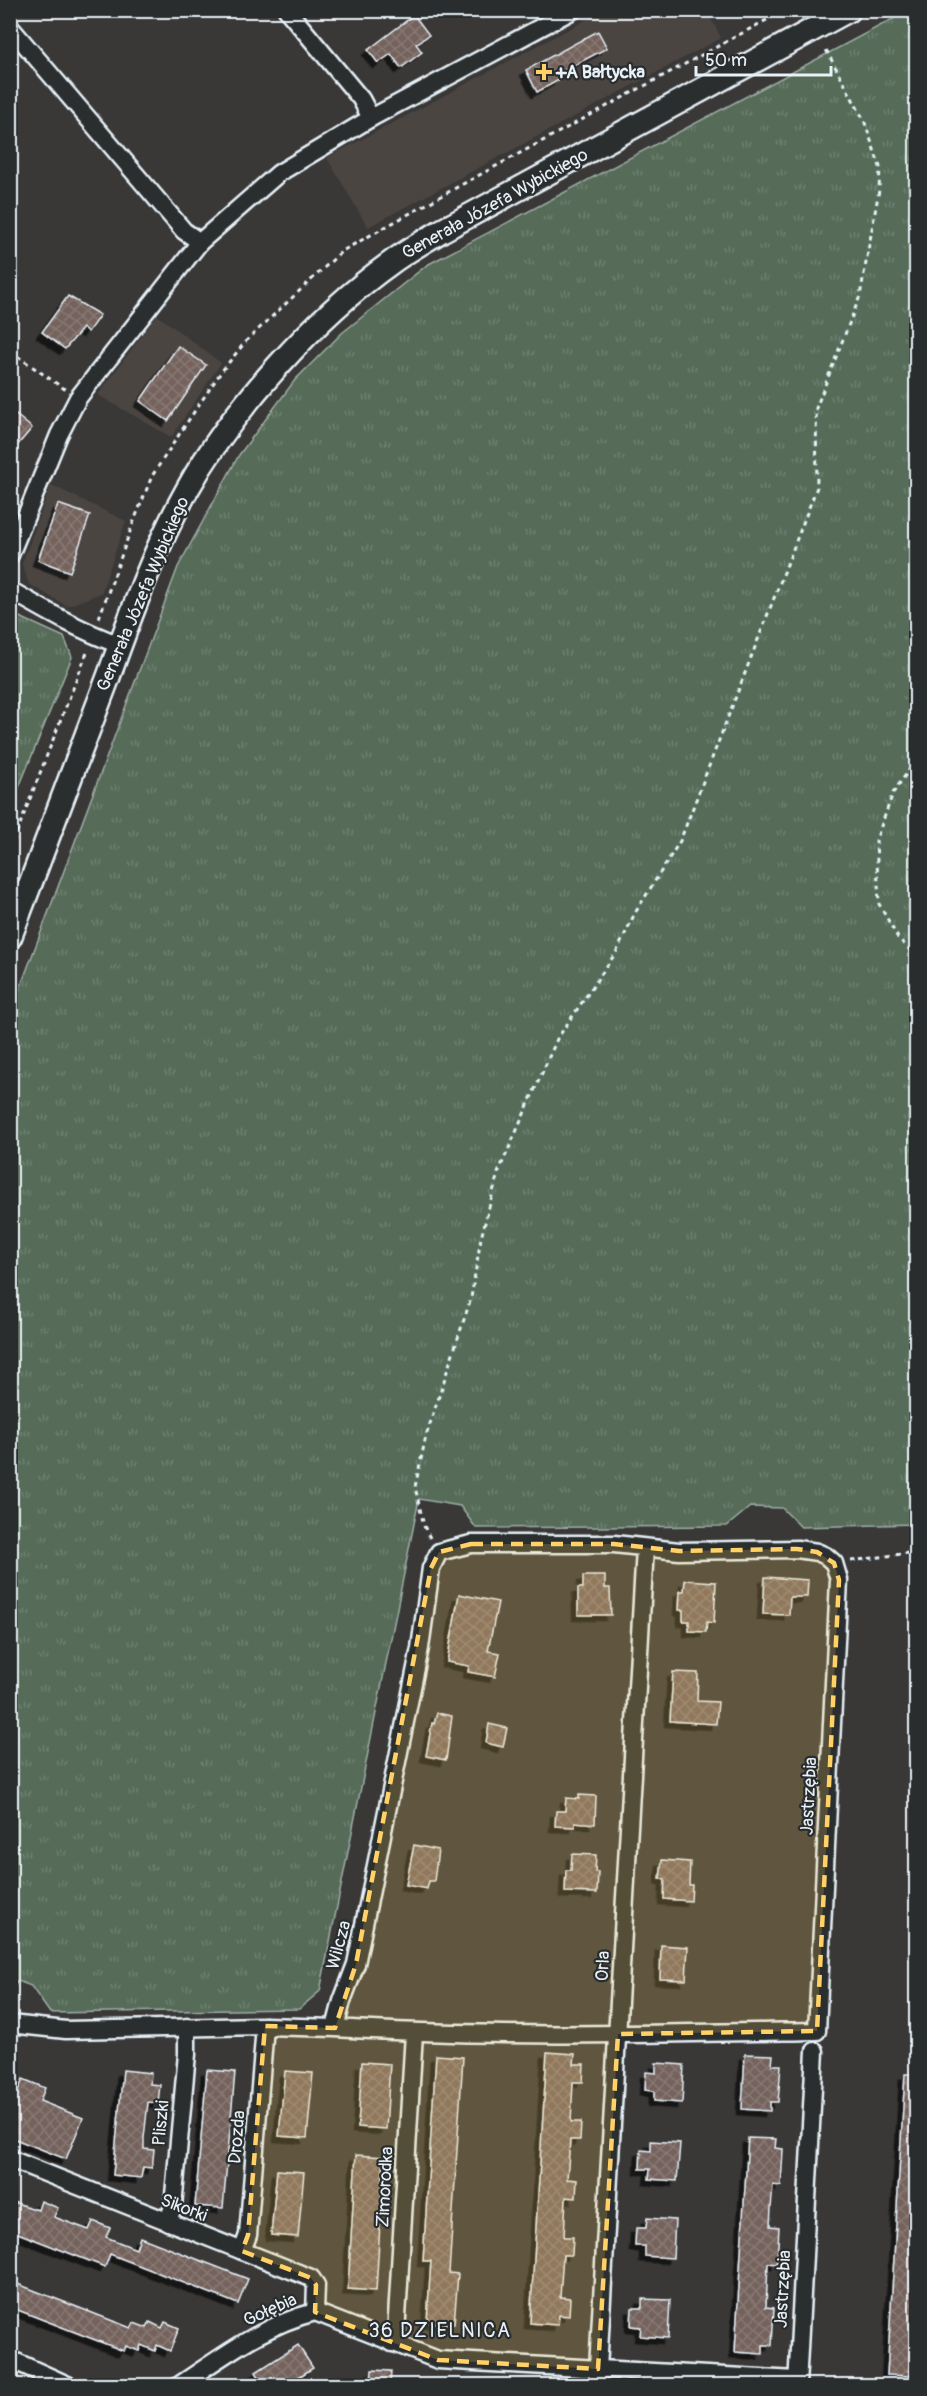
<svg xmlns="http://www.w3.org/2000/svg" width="927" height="2396" font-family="Pangolin,sans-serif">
<defs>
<pattern id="grass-tufts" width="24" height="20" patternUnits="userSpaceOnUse" patternTransform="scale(1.5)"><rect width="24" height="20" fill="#566c58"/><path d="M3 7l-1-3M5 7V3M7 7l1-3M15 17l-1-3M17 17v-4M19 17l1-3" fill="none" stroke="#6e8171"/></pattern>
<pattern id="building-cross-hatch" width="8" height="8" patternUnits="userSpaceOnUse" patternTransform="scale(1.5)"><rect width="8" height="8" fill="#74625c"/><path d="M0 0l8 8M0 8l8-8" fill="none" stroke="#887974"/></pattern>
<filter id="shadow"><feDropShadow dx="-5.5" dy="5.5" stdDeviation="0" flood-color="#0009"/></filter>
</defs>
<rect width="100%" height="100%" fill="#393837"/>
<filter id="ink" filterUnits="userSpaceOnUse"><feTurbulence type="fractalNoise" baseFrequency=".0167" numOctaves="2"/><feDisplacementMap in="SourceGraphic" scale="12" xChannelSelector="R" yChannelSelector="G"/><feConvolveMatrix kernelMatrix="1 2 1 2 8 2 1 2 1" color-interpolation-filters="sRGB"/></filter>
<g filter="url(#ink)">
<g fill="#4b4542">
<polygon points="603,11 707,11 721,38 368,227 327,158"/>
<polygon points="157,315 221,363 171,437 98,395"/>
<polygon points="51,485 126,521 101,593 67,606 29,584 22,564"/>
</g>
<g fill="url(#grass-tufts)" stroke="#9faea8" stroke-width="1.5">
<polygon points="908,11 916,11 916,1524 801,1527 782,1508 750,1507 727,1526 476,1528 460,1506 419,1499 320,1991 299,2009 50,2013 31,1986 10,1978 11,1012 178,567 239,455 295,380 342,333 427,265"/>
<polygon points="11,613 64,637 72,657 11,807"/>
</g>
<g fill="url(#building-cross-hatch)" stroke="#e8f1f8" stroke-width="1.5" filter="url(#shadow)">
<polygon points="414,15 429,35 416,44 422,52 401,68 391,54 378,63 368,50"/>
<polygon points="598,31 607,48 557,74 559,80 537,92 526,70"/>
<polygon points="68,296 100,315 88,332 83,328 65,349 42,332"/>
<polygon points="178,346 206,365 168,421 140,401"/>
<polygon points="10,410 32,428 10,454"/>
<polygon points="58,504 90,515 70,572 38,560"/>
<polygon points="583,1576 605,1576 605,1588 610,1588 611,1615 578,1615 578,1588 583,1588"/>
<polygon points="765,1577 808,1580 807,1597 790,1597 789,1615 763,1614"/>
<polygon points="685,1580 716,1582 714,1623 707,1622 706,1632 689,1631 689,1621 683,1621 683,1610 679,1610 680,1591 684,1591"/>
<polygon points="459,1594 498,1602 488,1651 500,1653 495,1677 468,1672 469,1666 447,1662"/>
<polygon points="673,1672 698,1673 697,1701 718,1702 716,1724 670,1721"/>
<polygon points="437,1713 452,1716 446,1760 426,1756 432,1723 434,1724"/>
<polygon points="489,1724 507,1728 503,1747 486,1743"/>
<polygon points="579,1795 596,1796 595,1824 575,1822 575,1827 555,1826 556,1811 565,1811 566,1798 579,1799"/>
<polygon points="414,1845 438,1850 434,1881 429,1881 427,1889 406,1885"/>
<polygon points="572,1854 596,1855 595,1872 598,1872 597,1893 565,1892 566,1870 571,1870"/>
<polygon points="662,1860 690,1862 689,1885 692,1885 691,1901 664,1899 665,1879 660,1879"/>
<polygon points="661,1945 688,1947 686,1980 660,1979"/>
<polygon points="547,2052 575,2054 574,2064 584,2064 583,2082 573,2082 571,2122 581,2122 580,2140 570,2140 567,2179 577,2180 576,2198 566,2197 564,2237 573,2237 572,2255 563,2255 560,2297 570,2298 569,2316 559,2315 558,2325 530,2323"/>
<polygon points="745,2054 773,2055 772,2065 781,2065 778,2102 770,2102 770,2111 742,2109"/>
<polygon points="436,2055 463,2057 449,2273 458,2274 454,2324 427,2322 431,2261 423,2261"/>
<polygon points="362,2062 390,2064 386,2129 358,2127"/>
<polygon points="656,2063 684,2065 682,2103 654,2101 654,2091 645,2090 646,2072 656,2073"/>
<polygon points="123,2070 151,2073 150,2084 160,2085 158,2103 148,2102 144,2138 144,2149 154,2150 152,2168 143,2167 141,2178 113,2175"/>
<polygon points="207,2070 235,2072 223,2208 195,2206"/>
<polygon points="285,2071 313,2073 307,2138 279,2136"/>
<polygon points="905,2074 916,2074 916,2289 911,2376 887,2375"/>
<polygon points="23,2079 45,2088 40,2101 83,2118 66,2159 10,2137 10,2110"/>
<polygon points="748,2138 776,2139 775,2148 783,2149 781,2186 773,2185 771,2208 770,2226 779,2227 777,2264 768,2263 767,2286 766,2307 774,2308 772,2345 763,2345 763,2354 735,2352"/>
<polygon points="651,2141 680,2143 677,2181 649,2179 650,2169 640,2169 641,2150 651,2151"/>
<polygon points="356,2155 384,2157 376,2291 348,2289"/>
<polygon points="277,2170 304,2172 298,2237 271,2235"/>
<polygon points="10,2201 38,2210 41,2201 58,2208 54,2217 89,2230 93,2221 110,2228 106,2237 136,2249 140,2237 248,2279 238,2304 110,2254 105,2267 10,2230"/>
<polygon points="647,2218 675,2220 673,2258 645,2256 645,2246 635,2246 636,2228 646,2228"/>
<polygon points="10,2281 131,2328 134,2323 147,2328 150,2322 162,2328 165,2322 179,2328 170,2351 157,2345 155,2351 141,2345 139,2351 126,2346 124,2351 10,2307"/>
<polygon points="642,2299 670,2300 668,2338 640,2336 641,2327 631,2326 632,2308 642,2308"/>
<polygon points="298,2345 313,2368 286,2385 264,2385 256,2372"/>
<polygon points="372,2370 391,2371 390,2385 371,2385"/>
</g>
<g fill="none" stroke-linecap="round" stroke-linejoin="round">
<g stroke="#e8f1f8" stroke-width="21">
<g id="minor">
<polyline points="287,10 361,99 371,118"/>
<polyline points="10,27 184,231 200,242"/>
<polyline points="10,555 59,435 78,398 200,242 279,173 371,118 573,10"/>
<path d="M10,590C46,611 81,631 120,645"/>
<path d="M10,2024L66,2030L265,2026L335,2028L342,2001L356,1964L420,1648L431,1568L439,1552L471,1544H614L679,1551L797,1549L817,1552L826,1556L834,1563L839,1580L817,2031C656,2034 495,2038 335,2028"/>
<polyline points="10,2159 311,2278 316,2285 315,2312"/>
<polyline points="168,2222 173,2206 187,2054 187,2027"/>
<polyline points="242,2251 248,2235 265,2026"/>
<polyline points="392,2343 396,2334 414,2033"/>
<polyline points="10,2359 70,2386"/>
<path d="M178,2386C222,2357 263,2325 315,2312L438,2360L797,2380"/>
<polyline points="597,2386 645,1548"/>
<polyline points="797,2386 815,2051"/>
</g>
</g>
<g stroke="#e8f1f8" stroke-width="27">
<path id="secondary" d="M10,937C43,851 75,765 108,678C131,615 154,549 187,490C232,409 316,316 392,262C407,251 425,241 441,231L849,10"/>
</g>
<g stroke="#e8f1f8" stroke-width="3" stroke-dasharray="4.5 4.5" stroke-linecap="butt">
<polyline points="10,351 66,390"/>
<polyline points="99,618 132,526 152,476 188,421 221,372 246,341 342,251 461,185 785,10"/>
<polyline points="916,760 893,793 876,840 879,904 898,938 916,956"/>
<polyline points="10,850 88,650"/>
<polyline points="430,1538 424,1526 415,1487 426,1436 471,1298 481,1238 498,1173 557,1039 617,951 635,913 680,841 817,487 816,408 860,296 879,190 880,167 864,120 824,46"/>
<polyline points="851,1561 916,1552"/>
<polyline points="10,1994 17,1979"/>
</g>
<use href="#minor" stroke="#2a2d2e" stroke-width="16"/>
<use href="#secondary" stroke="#2a2d2e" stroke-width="22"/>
</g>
</g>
<path fill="#ffd166" fill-opacity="0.2" stroke="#ffd166" stroke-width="4.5" stroke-dasharray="12 8" stroke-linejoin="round" d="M471,1544H614L679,1551L797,1549L817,1552L834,1563L839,1580L817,2031L618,2034L598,2369L438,2360L315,2312L316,2285L311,2278L242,2251L248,2235L265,2026L335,2028L356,1964L431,1568L439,1552Z"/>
<path fill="#ffd166" stroke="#2a2d2e" stroke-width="2" d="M541 63h6v6h6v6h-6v6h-6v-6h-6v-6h6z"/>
<g text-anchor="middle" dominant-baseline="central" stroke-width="4.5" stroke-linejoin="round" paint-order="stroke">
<g font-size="18" font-weight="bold" fill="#e8f1f8" stroke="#2a2d2e" text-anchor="start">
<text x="556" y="72">+A Bałtycka</text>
</g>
<g font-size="18" fill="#e8f1f8" stroke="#2a2d2e">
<text transform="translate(495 204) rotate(-29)">Generała Józefa Wybickiego</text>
<text transform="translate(143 594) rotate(-67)">Generała Józefa Wybickiego</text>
<text transform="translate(809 1796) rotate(-87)">Jastrzębia</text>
<text transform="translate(339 1945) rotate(-75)">Wilcza</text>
<text transform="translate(603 1966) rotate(-87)">Orla</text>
<text transform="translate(161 2123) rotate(-85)">Pliszki</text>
<text transform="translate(237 2137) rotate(-85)">Drozda</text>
<text transform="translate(385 2187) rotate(-87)">Zimorodka</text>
<text transform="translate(184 2208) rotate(21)">Sikorki</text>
<text transform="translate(783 2289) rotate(-87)">Jastrzębia</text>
<text transform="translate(270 2310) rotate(-24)">Gołębia</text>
</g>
<g font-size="20" letter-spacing="1.5" fill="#e8f1f8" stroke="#2a2d2e">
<text x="440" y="2330">36 DZIELNICA</text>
</g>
</g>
<rect width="927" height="2396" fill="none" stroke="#2a2d2e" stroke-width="36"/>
<rect x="18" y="18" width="891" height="2360" fill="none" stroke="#e8f1f8" stroke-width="2" filter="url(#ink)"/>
<path d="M696 66v9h135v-9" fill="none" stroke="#e8f1f8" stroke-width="3"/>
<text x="705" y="66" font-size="18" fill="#e8f1f8" stroke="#2a2d2e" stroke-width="4.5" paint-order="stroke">50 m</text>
</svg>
